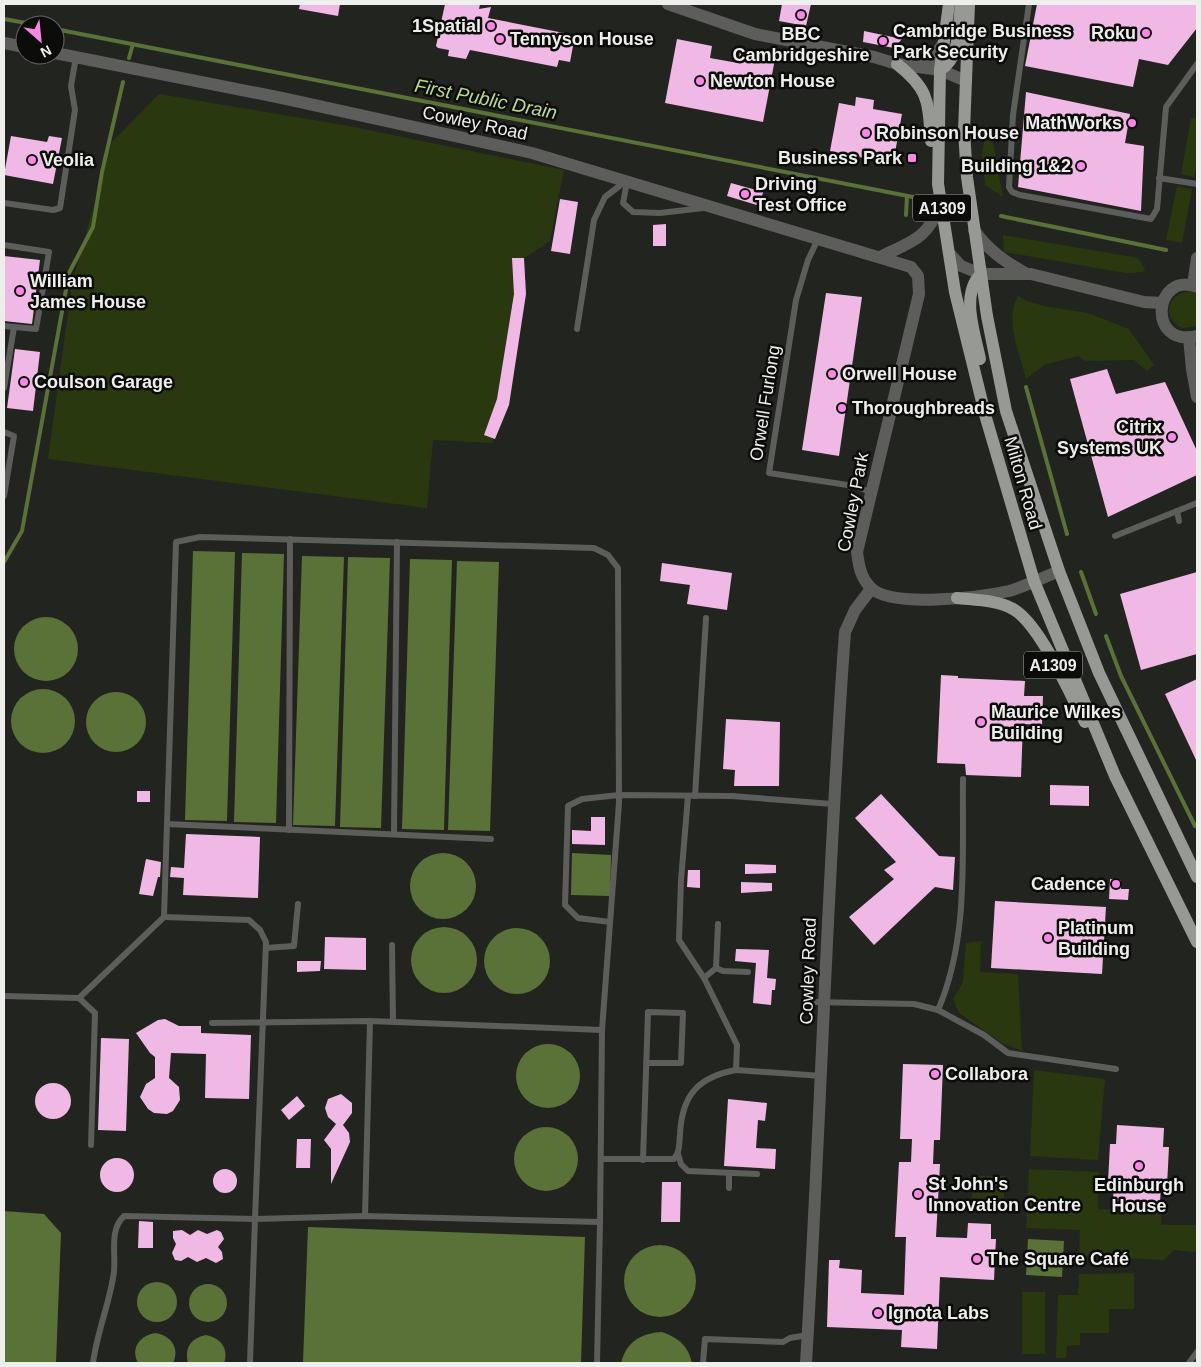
<svg xmlns="http://www.w3.org/2000/svg" width="1201" height="1367" font-family="Helvetica,sans-serif">
<rect width="100%" height="100%" fill="#222420"/>
<g fill="#29380f">
<polygon points="159,94 344,125 564,170 550,241 524,258 526,294 509,405 492,443 433,440 427,508 48,459 72,283 112,142"/>
<polygon points="1191,118 1197,119 1197,160 1194,177 1181,174"/>
<polygon points="985,137 993,142 1003,197 985,185 982,153"/>
<polygon points="1177,186 1192,189 1182,243 1166,240"/>
<polygon points="1003,235 1138,258 1145,269 1143,272 1126,273 1004,252"/>
<path d="M1190,291L1197,294V326L1182,328C1161,318 1167,293 1190,291Z"/>
<path d="M1018,296L1029,302L1049,307L1088,313L1129,329L1154,365L1147,371L1134,360L1086,361L1078,356L1044,365L1026,379C1020,354 1004,320 1018,296Z"/>
<polygon points="981,941 980,972 1018,974 1022,1051 1002,1043 959,1013 953,999 963,982 966,943"/>
<polygon points="1034,1070 1105,1079 1098,1160 1030,1156"/>
<polygon points="1029,1169 1099,1172 1098,1209 1162,1211 1161,1225 1197,1225 1197,1250 1193,1252 1174,1250 1164,1260 1079,1256 1080,1230 1026,1228"/>
<rect x="972" y="1176" width="32" height="30"/>
<polygon points="1134,1273 1134,1309 1109,1309 1109,1333 1080,1333 1080,1345 1067,1346 1066,1358 1056,1358 1058,1295 1078,1295 1079,1274"/>
<rect x="1022" y="1292" width="23" height="62"/>
</g>
<g fill="#5a7138">
<polygon points="193,551 235,552 227,821 185,820"/>
<polygon points="242,553 284,554 276,823 234,822"/>
<polygon points="302,556 344,557 335,826 293,825"/>
<polygon points="348,557 390,558 381,828 340,827"/>
<polygon points="410,559 452,560 444,830 402,829"/>
<polygon points="457,561 499,562 490,831 448,830"/>
<circle cx="46" cy="649" r="32"/>
<circle cx="43" cy="721" r="32"/>
<circle cx="116" cy="722" r="30"/>
<polygon points="572,853 611,855 610,896 571,895"/>
<circle cx="443" cy="886" r="33"/>
<circle cx="444" cy="960" r="33"/>
<circle cx="517" cy="961" r="33"/>
<circle cx="548" cy="1076" r="32"/>
<circle cx="546" cy="1159" r="32"/>
<polygon points="4,1211 44,1214 61,1233 56,1363 4,1363"/>
<polygon points="308,1227 585,1237 581,1363 303,1363"/>
<polygon points="1028,1239 1064,1241 1062,1277 1026,1275"/>
<circle cx="660" cy="1281" r="36"/>
<circle cx="157" cy="1302" r="20"/>
<circle cx="208" cy="1303" r="19"/>
<path d="M662,1332C679,1338 688,1346 692,1363H621C626,1342 641,1333 662,1332Z"/>
<path d="M156,1333C171,1336 180,1348 173,1363H138C130,1348 140,1335 156,1333Z"/>
<path d="M206,1335C221,1338 229,1349 224,1363H188C184,1348 191,1338 206,1335Z"/>
</g>
<g fill="none" stroke-linecap="round" stroke-linejoin="round">
<g stroke="#5a7138" stroke-width="4">
<polyline points="4,19 37,25"/>
<polyline points="55,29 913,197"/>
<polyline points="129,58 133,44"/>
<polyline points="906,215 907,196"/>
<polyline points="1001,216 1166,250"/>
<polyline points="1026,387 1067,534"/>
<polyline points="4,562 22,531 69,273 93,227 102,172 123,82"/>
<polyline points="1081,572 1096,614"/>
<polyline points="1106,636 1121,676 1195,826"/>
</g>
</g>
<g fill="#f0b9e5">
<polygon points="300,4 340,4 338,16 299,9"/>
<polygon points="445,4 480,4 479,9 491,7 488,18 564,33 562,44 573,46 570,62 559,60 557,67 470,50 466,59 448,56 449,50 438,48 436,46"/>
<polygon points="782,4 811,4 806,26 779,21"/>
<polygon points="1037,4 1197,4 1197,28 1168,65 1139,59 1133,87 1025,66"/>
<polygon points="864,31 902,39 894,48 863,42"/>
<polygon points="677,39 712,46 710,58 738,63 740,52 775,59 763,122 665,103"/>
<polygon points="1026,92 1130,114 1125,143 1144,146 1141,211 1018,187"/>
<polygon points="856,97 874,100 873,109 902,114 893,164 830,151 839,103 855,106"/>
<polygon points="11,136 47,142 49,136 62,138 53,184 4,175"/>
<polygon points="731,183 763,192 760,206 727,196"/>
<polygon points="560,199 578,202 570,254 551,251"/>
<polygon points="666,224 666,246 653,246 653,225"/>
<polygon points="4,256 40,260 32,324 4,321"/>
<polygon points="512,258 524,258 526,294 509,405 495,439 484,435 497,399 514,294"/>
<polygon points="826,293 862,297 839,456 802,450"/>
<polygon points="15,349 40,352 33,411 7,408"/>
<polygon points="1107,369 1116,394 1165,382 1197,451 1197,475 1108,517 1070,379"/>
<polygon points="662,563 732,573 727,610 687,604 690,585 660,581"/>
<polygon points="1197,572 1197,654 1141,670 1120,594"/>
<polygon points="941,675 958,676 958,678 1025,681 1024,696 1043,696 1042,725 1023,724 1021,777 966,775 965,764 937,763"/>
<polygon points="1197,679 1197,762 1165,694"/>
<polygon points="726,719 780,722 779,786 734,786 735,770 723,769"/>
<polygon points="1050,785 1089,786 1089,806 1050,805"/>
<rect x="137" y="791" width="13" height="11"/>
<polygon points="881,794 939,856 955,857 953,890 935,887 874,945 849,917 894,879 884,870 896,862 855,818"/>
<polygon points="591,817 605,817 605,845 572,844 572,830 591,831"/>
<polygon points="186,834 260,837 258,898 183,895 184,878 170,877 171,867 184,868"/>
<polygon points="146,859 161,862 160,877 158,877 153,896 139,894"/>
<polygon points="745,864 776,865 776,873 745,874"/>
<polygon points="688,870 700,870 700,888 687,887"/>
<polygon points="1110,879 1121,880 1121,889 1129,889 1128,900 1109,899"/>
<polygon points="741,882 772,883 772,891 741,893"/>
<polygon points="995,901 1106,907 1102,974 991,968"/>
<polygon points="325,937 366,938 366,970 324,969"/>
<polygon points="736,949 769,950 767,978 776,979 775,990 772,990 771,1005 753,1003 756,963 735,961"/>
<polygon points="297,961 321,961 320,971 297,972"/>
<polygon points="165,1019 179,1026 201,1026 201,1033 251,1035 249,1099 205,1098 206,1054 171,1053 169,1078 179,1087 180,1100 173,1111 167,1114 154,1113 148,1109 140,1097 146,1084 155,1078 155,1057 150,1053 136,1033 158,1020"/>
<polygon points="101,1038 129,1039 126,1131 98,1130"/>
<polygon points="903,1064 943,1065 940,1140 934,1140 933,1164 940,1164 936,1237 967,1238 968,1223 991,1224 991,1239 996,1239 994,1280 940,1277 937,1349 901,1347 902,1330 827,1327 829,1260 840,1260 839,1268 862,1270 861,1293 904,1295 906,1237 895,1237 899,1162 911,1162 912,1139 900,1139"/>
<circle cx="53" cy="1101" r="18"/>
<polygon points="341,1094 352,1103 352,1113 343,1125 349,1133 350,1142 331,1184 331,1149 324,1140 336,1124 328,1117 325,1108 328,1099"/>
<polygon points="297,1096 305,1106 289,1120 281,1110"/>
<polygon points="728,1099 767,1103 765,1121 758,1120 756,1148 776,1149 775,1169 724,1166"/>
<polygon points="1117,1125 1164,1128 1163,1147 1169,1147 1167,1186 1161,1185 1160,1203 1113,1201 1114,1182 1108,1182 1110,1144 1116,1144"/>
<polygon points="297,1139 311,1139 310,1168 296,1168"/>
<circle cx="117" cy="1175" r="17"/>
<circle cx="225" cy="1181" r="12"/>
<polygon points="662,1182 681,1182 680,1222 661,1222"/>
<polygon points="139,1221 153,1222 153,1248 138,1248"/>
<polygon points="182,1230 190,1235 198,1230 207,1234 217,1230 221,1232 224,1239 218,1247 222,1252 223,1259 216,1263 206,1258 197,1262 188,1257 181,1261 175,1260 172,1253 176,1244 173,1238 173,1231"/>
</g>
<g fill="none" stroke-linecap="round" stroke-linejoin="round">
<g stroke="#5d5e5c" stroke-width="6">
<polyline points="1029,4 1013,115 1009,187 1012,192 1020,195 1151,219 1157,209 1166,107 1197,64"/>
<polyline points="1159,178 1197,184"/>
<polyline points="627,182 623,203 633,212 660,213 703,208"/>
<polyline points="4,203 53,210 60,208 75,110 71,86 76,57"/>
<polyline points="818,239 808,260 796,300 769,473 854,486 871,492"/>
<polyline points="4,245 49,252 36,329 4,326"/>
<polyline points="577,329 594,220 605,197 626,181"/>
<polyline points="4,388 14,327"/>
<polyline points="4,432 14,436 4,496"/>
<polyline points="1177,511 1179,521"/>
<polyline points="1115,536 1197,503"/>
<polyline points="688,796 681,880 679,940 704,978 737,1045 736,1070"/>
<polyline points="695,796 706,618"/>
<polyline points="167,824 491,839"/>
<polyline points="289,830 290,539"/>
<polyline points="394,834 397,542"/>
<polyline points="610,922 578,918 565,905 568,806 582,799 619,795 732,796 832,804"/>
<polyline points="392,945 393,1022"/>
<polyline points="266,948 294,946 298,904"/>
<polyline points="716,968 723,971 748,972"/>
<polyline points="704,978 716,968 718,924"/>
<polyline points="4,996 79,998 95,1013 91,1145"/>
<polyline points="79,998 164,917 176,542 200,537 594,548 608,555 618,568 619,803 602,1030"/>
<polyline points="812,1002 914,1004 938,1010 984,1035 1008,1053 1116,1069"/>
<path d="M938,1010C969,939 962,855 963,779"/>
<polyline points="212,1023 370,1021 602,1030 600,1222 365,1216 255,1219 250,1363"/>
<polyline points="678,1154 681,1164 688,1171 757,1174"/>
<path d="M601,1159H674C680,1152 679,1143 680,1134C682,1095 698,1077 736,1070L822,1076"/>
<polyline points="643,1160 648,1012 683,1013 681,1063 646,1063"/>
<polyline points="729,1188 729,1173"/>
<polyline points="365,1216 370,1021"/>
<path d="M93,1363C97,1332 110,1302 114,1272C116,1253 109,1230 124,1216L255,1219L266,942L260,930L249,920L164,917"/>
<polyline points="597,1363 600,1222"/>
<polyline points="703,1363 705,1339 783,1342 790,1338 808,1335"/>
<polyline points="1189,1363 1197,1352"/>
</g>
<g stroke="#5d5e5c" stroke-width="12">
<polyline points="668,4 755,34 874,57 897,64 940,70 966,81"/>
<polyline points="4,43 25,47"/>
<path d="M55,53L282,98L532,153L911,267L918,276L919,294L857,552C859,566 860,576 870,587C890,609 981,597 1009,591C1026,586 1043,578 1059,571"/>
<polyline points="918,67 933,58 943,44"/>
<path d="M974,230C988,250 1004,261 1025,273"/>
<polyline points="949,253 961,266 981,274 1031,274 1144,302 1162,303"/>
<path d="M880,257C913,241 926,240 941,204"/>
<polyline points="1193,285 1197,258"/>
<path d="M1197,287C1154,270 1146,348 1197,336"/>
<polyline points="1189,338 1192,369 1197,397"/>
<path d="M806,1363C821,1119 827,875 845,632L855,610L871,589"/>
</g>
<g stroke="#979995" stroke-width="12">
<polyline points="949,4 940,70 938,184 955,292 986,418 1034,581 1115,776 1197,942"/>
<polyline points="969,4 964,131 967,177 987,316 1006,411 1059,571 1099,673 1197,877"/>
<path d="M897,64C930,90 928,102 931,141"/>
<path d="M940,70C961,59 958,26 961,4"/>
<path d="M980,359C975,334 960,294 981,274"/>
<path d="M957,598C974,600 998,600 1013,609C1040,624 1069,693 1085,722"/>
</g>
</g>
<g fill="#fa87e7" stroke="#0c0d0b" stroke-width="2">
<circle cx="801" cy="15" r="5"/>
<circle cx="491" cy="26" r="5"/>
<circle cx="1146" cy="33" r="5"/>
<circle cx="500" cy="39" r="5"/>
<circle cx="883" cy="41" r="5"/>
<circle cx="700" cy="81" r="5"/>
<circle cx="1132" cy="123" r="5"/>
<circle cx="866" cy="133" r="5"/>
<rect x="907" y="153" width="10" height="10" rx="2.5"/>
<circle cx="32" cy="160" r="5"/>
<circle cx="1081" cy="166" r="5"/>
<circle cx="745" cy="194" r="5"/>
<circle cx="20" cy="291" r="5"/>
<circle cx="832" cy="374" r="5"/>
<circle cx="24" cy="382" r="5"/>
<circle cx="842" cy="408" r="5"/>
<circle cx="1172" cy="437" r="5"/>
<circle cx="981" cy="722" r="5"/>
<circle cx="1116" cy="884" r="5"/>
<circle cx="1048" cy="938" r="5"/>
<circle cx="935" cy="1074" r="5"/>
<circle cx="1139" cy="1166" r="5"/>
<circle cx="918" cy="1194" r="5"/>
<circle cx="977" cy="1259" r="5"/>
<circle cx="878" cy="1313" r="5"/>
</g>
<g text-anchor="middle" dominant-baseline="central" stroke-width="5" stroke-linejoin="round" paint-order="stroke">
<g fill="#0c0d0b" stroke="#aaaba9" stroke-width="1">
<rect x="913" y="194.5" width="58" height="27" rx="4"/>
<rect x="1024" y="651.5" width="58" height="27" rx="4"/>
</g>
<g font-size="16" font-weight="bold" fill="#eeefed">
<text x="942" y="208">A1309</text>
<text x="1053" y="665">A1309</text>
</g>
<g font-size="18" font-weight="bold" fill="#eeefed" stroke="#0c0d0b" text-anchor="start">
<text x="481" y="26" text-anchor="end">1Spatial</text>
<text x="893" y="31">Cambridge Business<tspan x="893" dy="21">Park Security</tspan></text>
<text x="1136" y="33" text-anchor="end">Roku</text>
<text x="801" y="34" text-anchor="middle">BBC<tspan x="801" dy="21">Cambridgeshire</tspan></text>
<text x="510" y="39">Tennyson House</text>
<text x="710" y="81">Newton House</text>
<text x="1122" y="123" text-anchor="end">MathWorks</text>
<text x="876" y="133">Robinson House</text>
<text x="902" y="158" text-anchor="end">Business Park</text>
<text x="42" y="160">Veolia</text>
<text x="1071" y="166" text-anchor="end">Building 1&amp;2</text>
<text x="755" y="184">Driving<tspan x="755" dy="21">Test Office</tspan></text>
<text x="30" y="281">William<tspan x="30" dy="21">James House</tspan></text>
<text x="842" y="374">Orwell House</text>
<text x="34" y="382">Coulson Garage</text>
<text x="852" y="408">Thoroughbreads</text>
<text x="1162" y="427" text-anchor="end">Citrix<tspan x="1162" dy="21">Systems UK</tspan></text>
<text x="991" y="712">Maurice Wilkes<tspan x="991" dy="21">Building</tspan></text>
<text x="1106" y="884" text-anchor="end">Cadence</text>
<text x="1058" y="928">Platinum<tspan x="1058" dy="21">Building</tspan></text>
<text x="945" y="1074">Collabora</text>
<text x="928" y="1184">St John's<tspan x="928" dy="21">Innovation Centre</tspan></text>
<text x="1139" y="1185" text-anchor="middle">Edinburgh<tspan x="1139" dy="21">House</tspan></text>
<text x="987" y="1259">The Square Café</text>
<text x="888" y="1313">Ignota Labs</text>
</g>
<g font-size="18" fill="#eeefed" stroke="#0c0d0b">
<text transform="translate(475 123) rotate(12)">Cowley Road</text>
<text transform="translate(765 403) rotate(-81)">Orwell Furlong</text>
<text transform="translate(1023 483) rotate(74)">Milton Road</text>
<text transform="translate(853 502) rotate(-79)">Cowley Park</text>
<text transform="translate(808 971) rotate(-88)">Cowley Road</text>
</g>
<g font-size="19" font-style="italic" fill="#b9db87" stroke="#0c0d0b">
<text transform="translate(486 99) rotate(11)">First Public Drain</text>
</g>
</g>
<rect width="1201" height="1367" fill="none" stroke="#eeefed" stroke-width="10"/>
<g transform="translate(40 40) rotate(153)"><circle r="24" fill="#0c0d0b" stroke="#666765"/>
<path d="M0-4L9 19L0 12L-9 19Z" fill="#fa87e7"/>
<text y="-8" font-size="14" font-weight="bold" text-anchor="middle" fill="#eeefed">N</text>
</g>
</svg>
